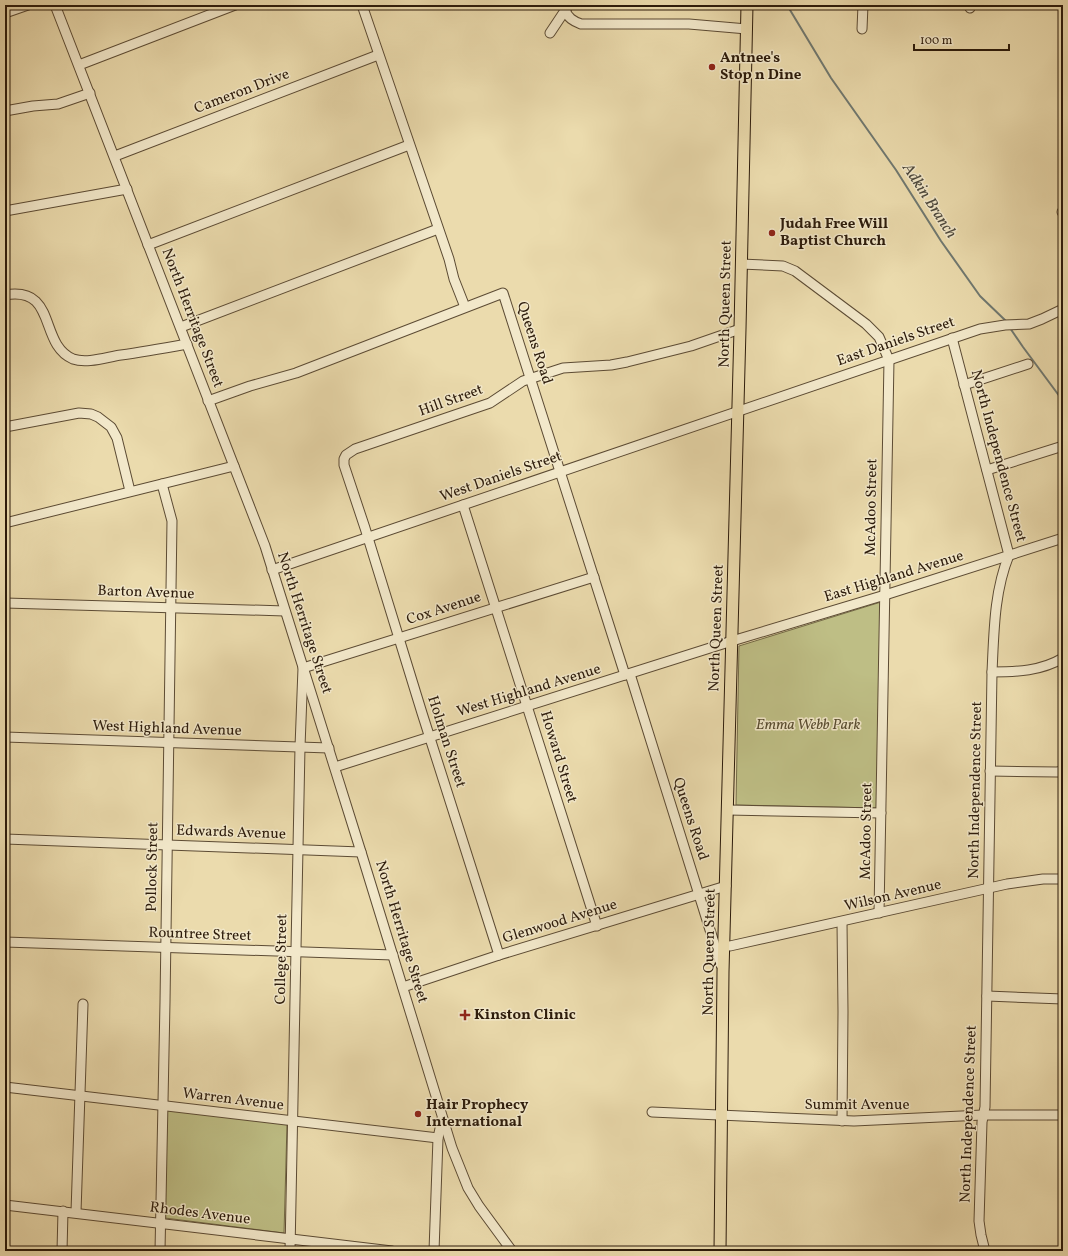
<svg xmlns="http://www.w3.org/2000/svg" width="1068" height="1256" font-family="Vollkorn,serif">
<rect width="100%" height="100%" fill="#ebdbad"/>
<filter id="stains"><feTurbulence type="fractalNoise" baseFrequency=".005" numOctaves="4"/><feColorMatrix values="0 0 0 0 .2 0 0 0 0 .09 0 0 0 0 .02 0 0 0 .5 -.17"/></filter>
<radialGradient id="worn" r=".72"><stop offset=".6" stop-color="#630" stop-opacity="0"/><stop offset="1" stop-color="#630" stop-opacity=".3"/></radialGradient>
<g fill="#bebe85" stroke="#756c48">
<polygon points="881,602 878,808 736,805 739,646"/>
<polygon points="167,1110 287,1124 284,1233 165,1218"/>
</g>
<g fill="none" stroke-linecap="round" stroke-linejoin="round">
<g stroke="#707971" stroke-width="2">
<polyline points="787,5 831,78 896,170 941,241 980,296 1007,322"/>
<polyline points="1010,328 1023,347 1063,401"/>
</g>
<g stroke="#5c4b34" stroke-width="11">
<g id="minor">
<polyline points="55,5 265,546 361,852 452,1148 468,1188 479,1206 512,1251"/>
<polyline points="362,5 449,259 454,279 465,307"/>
<polyline points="970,8 971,5"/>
<path d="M565,10C568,18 573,21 581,24H689L747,29"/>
<polyline points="5,13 28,5"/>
<polyline points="862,29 863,5"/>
<polyline points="550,33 568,6"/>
<polyline points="79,65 235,5"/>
<polyline points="5,111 33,106 58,104 90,93"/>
<polyline points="115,156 378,55"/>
<polyline points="5,211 127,189"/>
<polyline points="1062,212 1063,212"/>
<polyline points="148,245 409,145"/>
<polyline points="741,264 783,266 795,271 866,324 879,337 889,360 879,913"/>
<path d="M5,295C58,286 38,344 73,359C87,364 107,357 121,355C143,352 165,348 187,344"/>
<polyline points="181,327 438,229"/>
<path d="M952,338L1009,555C994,592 994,632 992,672L985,1107L982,1122L979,1221L981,1235L985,1251"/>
<polyline points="964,385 1028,364"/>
<polyline points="208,401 250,386 296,373 503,293 625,675"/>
<polyline points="5,427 79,413 91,414 98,417 111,427 117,438 130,491"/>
<polyline points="987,470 1063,446"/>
<polyline points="463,505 597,926"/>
<polyline points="5,523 234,466"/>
<polyline points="272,570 980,329 1005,325 1029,324 1042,319 1063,309"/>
<polyline points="5,603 285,611"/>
<path d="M992,672C1017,672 1041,671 1063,658"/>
<polyline points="630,674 721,965"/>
<polyline points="5,737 329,748"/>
<polyline points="335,767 732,641 885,595 1063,538"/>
<polyline points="990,771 1057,772 1063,771"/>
<polyline points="728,810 881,813"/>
<polyline points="5,839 361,852"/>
<polyline points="842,922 843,1012 842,1121"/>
<polyline points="5,942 393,955"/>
<polyline points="730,946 1007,884 1043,879 1063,879"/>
<polyline points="499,955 422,713 365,528 344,465 344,459 346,455 355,449 490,403 523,381 563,368 611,365 627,362 691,346 740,329"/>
<polyline points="403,987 499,955 726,886"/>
<polyline points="987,996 1063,999"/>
<polyline points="5,1087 438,1138"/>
<polyline points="652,1112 854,1121 983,1115 1063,1115"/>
<polyline points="5,1205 392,1251"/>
<polyline points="76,1212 83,1004"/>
<polyline points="62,1251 63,1211"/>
<polyline points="160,1251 165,1002 172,521 162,484"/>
<polyline points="290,1251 300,747 303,668 594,577"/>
<polyline points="434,1251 438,1138 442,1119"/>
</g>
</g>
<g stroke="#2c1b0b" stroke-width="13">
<polyline id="major" points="720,1251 723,972 740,329 747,5"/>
</g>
<use href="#minor" stroke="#f2e8ca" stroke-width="9"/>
<use href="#major" stroke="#ebdbad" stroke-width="11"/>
</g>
<g fill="#8f2418" stroke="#f2e8ca" stroke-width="1.5">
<circle cx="712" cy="67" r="4"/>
<circle cx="772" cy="233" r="4"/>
<path d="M463 1009h4v4h4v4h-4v4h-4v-4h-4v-4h4z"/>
<circle cx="418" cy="1114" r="4"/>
</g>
<g text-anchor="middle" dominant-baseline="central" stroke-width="3" stroke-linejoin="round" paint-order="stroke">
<g font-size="15" font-weight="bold" fill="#2c1b0b" stroke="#f2e8ca" text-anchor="start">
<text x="720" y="58">Antnee's<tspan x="720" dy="17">Stop n Dine</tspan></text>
<text x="780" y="224">Judah Free Will<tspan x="780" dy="17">Baptist Church</tspan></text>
<text x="474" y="1015">Kinston Clinic</text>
<text x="426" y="1105">Hair Prophecy<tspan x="426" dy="17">International</tspan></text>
</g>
<g font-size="15" fill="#2c1b0b" stroke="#f2e8ca">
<text transform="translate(242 92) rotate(-21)">Cameron Drive</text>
<text transform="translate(726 304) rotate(-89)">North Queen Street</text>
<text transform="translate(192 318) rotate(69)">North Herritage Street</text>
<text transform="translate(896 342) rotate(-19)">East Daniels Street</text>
<text transform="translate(534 343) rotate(72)">Queens Road</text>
<text transform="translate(451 401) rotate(-20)">Hill Street</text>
<text transform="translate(998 456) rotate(75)">North Independence Street</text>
<text transform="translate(501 477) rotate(-19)">West Daniels Street</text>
<text transform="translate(872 507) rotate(-89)">McAdoo Street</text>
<text transform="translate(894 577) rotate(-17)">East Highland Avenue</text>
<text transform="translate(146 593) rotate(2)">Barton Avenue</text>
<text transform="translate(444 609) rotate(-18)">Cox Avenue</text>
<text transform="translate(304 623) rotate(72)">North Herritage Street</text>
<text transform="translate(717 628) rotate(-88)">North Queen Street</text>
<text transform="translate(529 691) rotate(-17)">West Highland Avenue</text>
<text transform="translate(167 729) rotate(2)">West Highland Avenue</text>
<text transform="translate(446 742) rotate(72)">Holman Street</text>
<text transform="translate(558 757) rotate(73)">Howard Street</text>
<text transform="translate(976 790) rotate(-89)">North Independence Street</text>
<text transform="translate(690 819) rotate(72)">Queens Road</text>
<text transform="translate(867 831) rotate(-89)">McAdoo Street</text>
<text transform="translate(231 833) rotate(2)">Edwards Avenue</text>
<text transform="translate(153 867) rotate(-89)">Pollock Street</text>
<text transform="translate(893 896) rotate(-13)">Wilson Avenue</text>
<text transform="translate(560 922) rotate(-17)">Glenwood Avenue</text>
<text transform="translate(401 932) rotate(73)">North Herritage Street</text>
<text transform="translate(200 935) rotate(2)">Rountree Street</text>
<text transform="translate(710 952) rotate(-89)">North Queen Street</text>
<text transform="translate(282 959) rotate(-89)">College Street</text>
<text transform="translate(233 1100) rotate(7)">Warren Avenue</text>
<text x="857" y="1105">Summit Avenue</text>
<text transform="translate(969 1114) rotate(-88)">North Independence Street</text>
<text transform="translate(200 1214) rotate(7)">Rhodes Avenue</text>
</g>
<g font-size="15" font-style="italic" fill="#584c30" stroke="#f2e8ca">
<text x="808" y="725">Emma Webb Park</text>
</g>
<g font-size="16" font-style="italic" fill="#4e4a3e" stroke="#f2e8ca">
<text transform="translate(929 201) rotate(57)">Adkin Branch</text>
</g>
</g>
<rect width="1068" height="1256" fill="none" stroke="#ebdbad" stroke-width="20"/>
<rect x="6" y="6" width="1056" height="1244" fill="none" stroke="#2c1b0b" stroke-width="2"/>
<rect x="10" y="10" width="1048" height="1236" fill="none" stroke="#2c1b0b"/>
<path d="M914 44v6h95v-6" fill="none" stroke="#2c1b0b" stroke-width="2"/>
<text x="920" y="44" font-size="12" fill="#2c1b0b" stroke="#f2e8ca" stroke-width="3" paint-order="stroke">100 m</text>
<rect width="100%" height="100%" filter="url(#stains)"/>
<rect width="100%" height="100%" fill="url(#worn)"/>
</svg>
